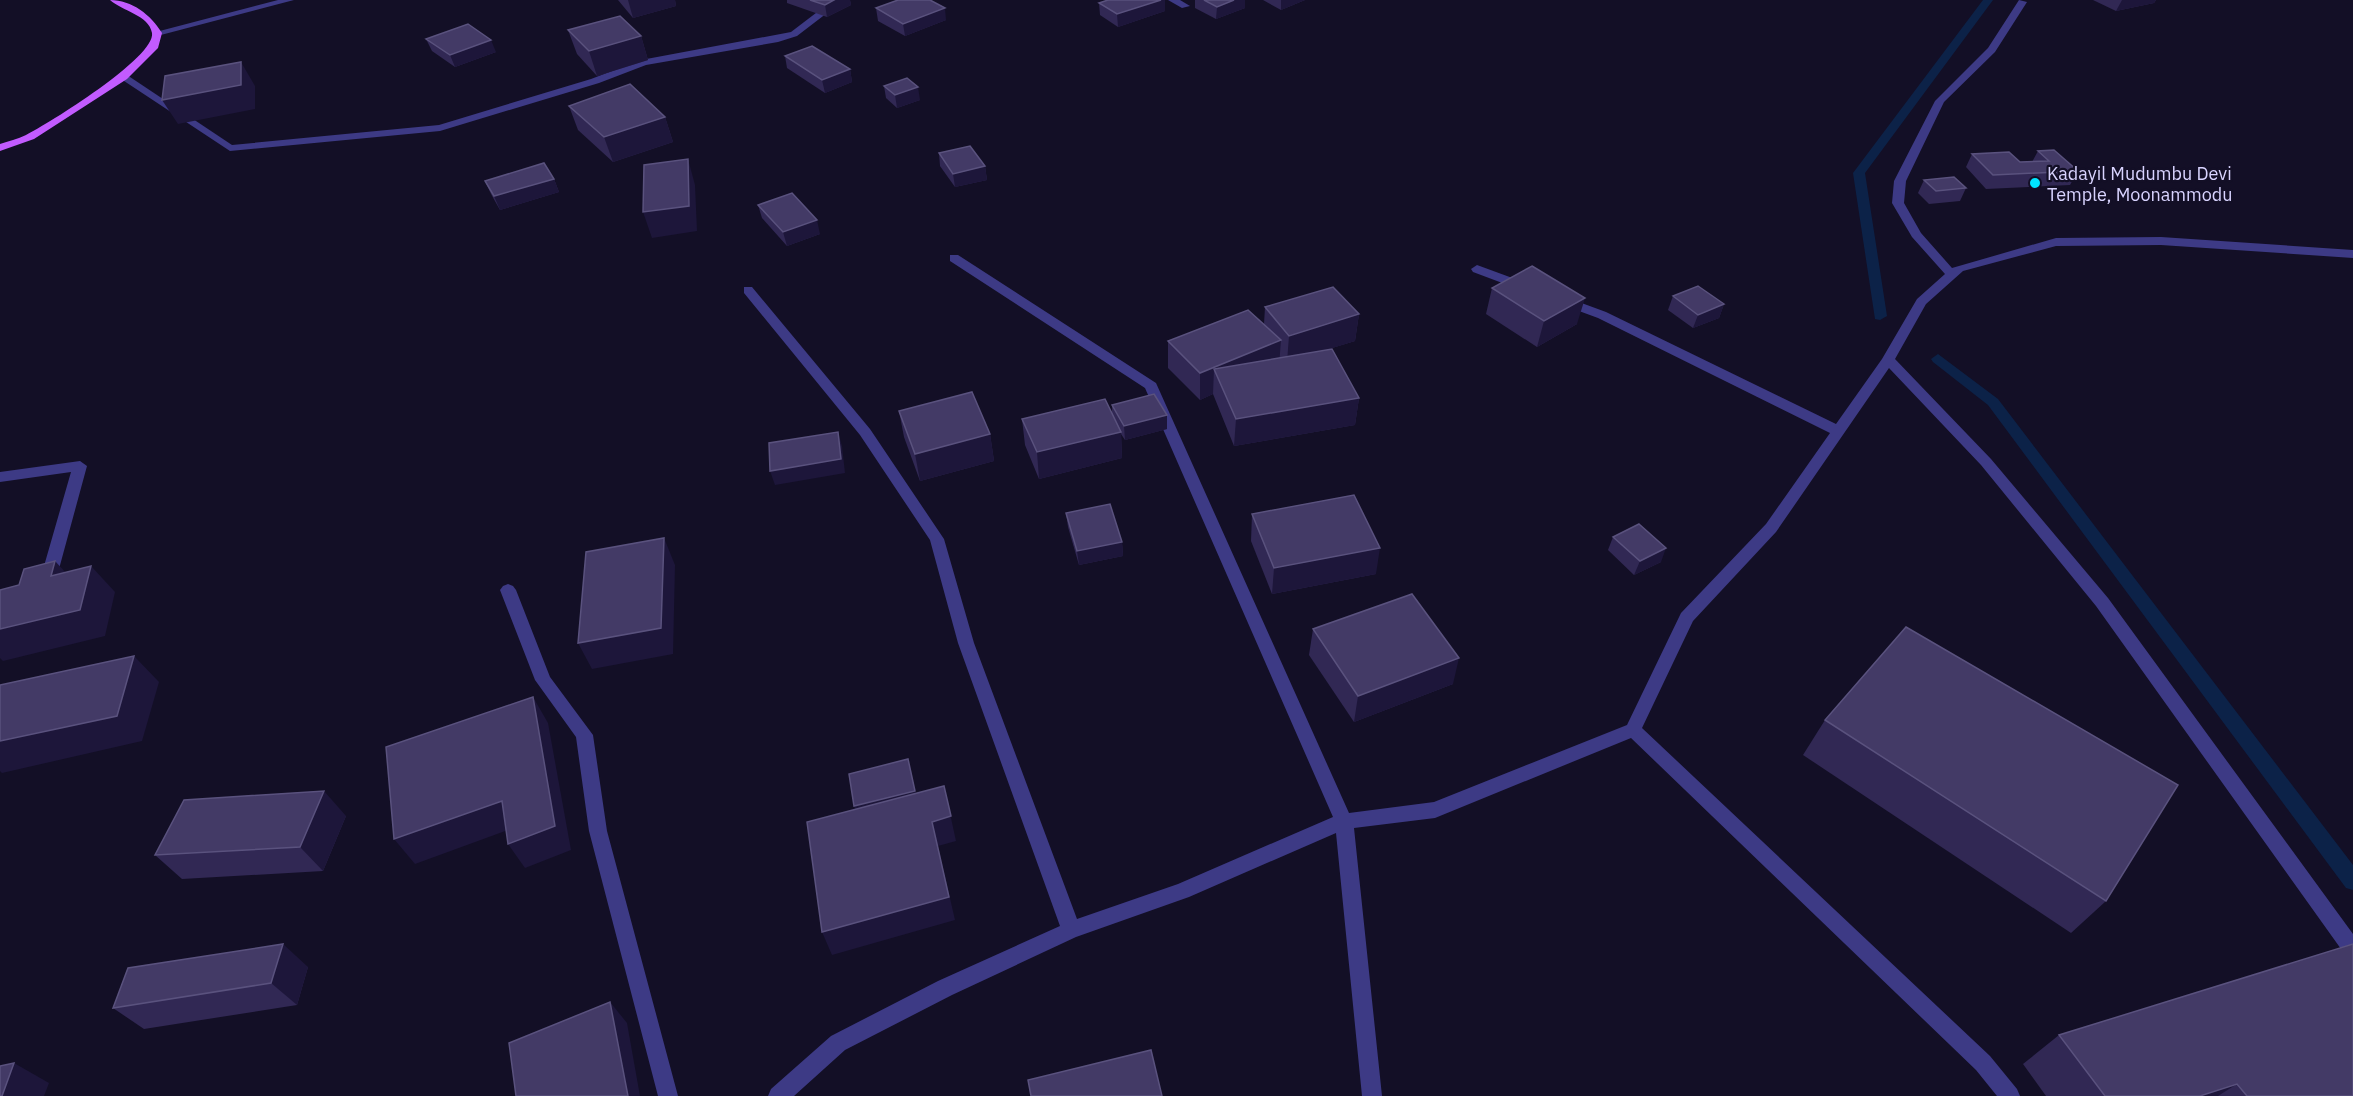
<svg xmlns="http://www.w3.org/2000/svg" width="2353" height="1096" font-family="'IBM Plex Sans',sans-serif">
<rect width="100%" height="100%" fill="#130f26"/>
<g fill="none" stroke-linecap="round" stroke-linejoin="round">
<g fill="#0c2248" fill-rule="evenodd">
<polygon points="1983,0 1993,0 1865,173 1887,316 1880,320 1875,319 1853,173"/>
<polygon points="1938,354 1998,399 2353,865 2353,890 2346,888 1988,405 1933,362 1931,359"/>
</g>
<g fill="#3d3a85" fill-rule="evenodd">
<polygon points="278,0 294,0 157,36 152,33"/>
<polygon points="833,0 844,0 797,36 778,42 646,65 599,83 440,131 230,151 118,77 127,75 232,145 439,125 591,79 641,60 791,32"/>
<polygon points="1168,0 1180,0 1190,6 1182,8"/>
<polygon points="2019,0 2027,2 1995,52 1944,102 1906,181 1904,203 1921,233 1952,268 2056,238 2161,237 2353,250 2353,258 2161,245 2056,246 1963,271 1926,304 1895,359 1991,459 2108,598 2353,934 2353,959 2346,956 2096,606 1981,465 1889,368 1776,532 1693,621 1642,728 1990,1056 2017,1089 2020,1096 1997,1096 1976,1070 1631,738 1435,818 1354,828 1382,1096 1362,1096 1336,833 1189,897 1076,937 952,995 845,1050 794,1096 768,1096 771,1089 831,1036 938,981 1060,926 958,643 930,540 860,435 744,293 744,287 752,287 870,429 944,539 974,643 1077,919 1178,884 1333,817 1145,388 950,261 950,255 958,255 1156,383 1349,813 1434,802 1627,725 1681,613 1766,524 1830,433 1598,318 1560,304 1560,298 1568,298 1606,312 1836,424 1882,359 1917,299 1945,274 1912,237 1892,203 1894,181 1935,101 1988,48"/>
<polygon points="1477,265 1529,284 1531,287 1529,290 1521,290 1473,272 1471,269"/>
<polygon points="80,461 87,466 56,580 53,584 43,584 40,580 71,472 0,482 0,472"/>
<polygon points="508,584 513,586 516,590 550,677 593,735 607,831 678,1096 658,1096 589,831 576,737 535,680 500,590 503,586"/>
</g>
<path fill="#c25bff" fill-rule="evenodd" d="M110,0C132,0 151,15 162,33L158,48L127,79L34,139L0,151V144C8,141 18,139 26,135C48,124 156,57 152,33C149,15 122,11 110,0Z"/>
</g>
<g fill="#312854">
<polygon points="618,0 675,0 676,6 633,18"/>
<polygon points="787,0 850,0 851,5 827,17 787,3"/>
<polygon points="1108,0 1165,0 1165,11 1118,27 1100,15 1099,3"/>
<polygon points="1195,0 1245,0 1245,8 1216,19 1195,8"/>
<polygon points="1263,0 1305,0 1281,10"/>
<polygon points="2093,0 2156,0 2154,3 2116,11"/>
<polygon points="876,8 946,20 905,36 878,21"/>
<polygon points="568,30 641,36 648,60 597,76 577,54"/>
<polygon points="426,39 496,52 455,67 432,51"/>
<polygon points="785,56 850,69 852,82 825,93 787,68"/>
<polygon points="884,86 920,100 897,108 886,98"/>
<polygon points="569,106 665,117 673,142 613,162 578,130"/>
<polygon points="2038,151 2078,171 2070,185 1986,189 1966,167 1972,154 2020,162 2032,162"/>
<polygon points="939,153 985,166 987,180 955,187 940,166"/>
<polygon points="554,179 559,192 500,210 491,194 485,181"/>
<polygon points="1924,180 1966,188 1960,201 1929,204 1918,193"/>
<polygon points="758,205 820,234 787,246 762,218"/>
<polygon points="1492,288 1577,324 1537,347 1486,314"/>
<polygon points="1673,296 1724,304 1719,318 1693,328 1668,310"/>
<polygon points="1265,307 1359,314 1355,341 1322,351 1359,398 1355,425 1234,446 1213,394 1200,400 1168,368 1168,341 1264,324"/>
<polygon points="1112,405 1167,429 1125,440 1121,434 1122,458 1039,479 1025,445 1022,419 1112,414"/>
<polygon points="899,411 990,434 994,461 920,481 904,437"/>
<polygon points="1066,513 1122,542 1123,556 1079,565 1068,527"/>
<polygon points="1252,514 1376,574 1272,594 1251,541"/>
<polygon points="1613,537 1661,562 1634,575 1608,550"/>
<polygon points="1313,629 1453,684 1354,722 1309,655"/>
<polygon points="1825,720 2106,901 2071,933 1803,755"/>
<polygon points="346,816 323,871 182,879 155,855"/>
<polygon points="308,967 297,1005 144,1029 113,1008"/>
<polygon points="2059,1035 2353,1096 2046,1096 2023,1064"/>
</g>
<g fill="#1d163a">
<polygon points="628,0 675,0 676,6 633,18"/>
<polygon points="834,0 850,0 851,5 827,17 825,5"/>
<polygon points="1161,0 1165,0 1165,11 1118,27 1117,14"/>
<polygon points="1234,0 1245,0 1245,8 1216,19 1217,7"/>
<polygon points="1281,0 1305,0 1281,10"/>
<polygon points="2122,0 2156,0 2154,3 2116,11"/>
<polygon points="945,8 946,20 905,36 903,24"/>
<polygon points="641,36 648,60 597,76 589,51"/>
<polygon points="491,40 496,52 455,67 450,55"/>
<polygon points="241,62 255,86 255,109 178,124 162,100"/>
<polygon points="850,69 852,82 825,93 822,80"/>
<polygon points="918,87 920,100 897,108 895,95"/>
<polygon points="665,117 673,142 613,162 604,137"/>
<polygon points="688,159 695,185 697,231 652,238 643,212"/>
<polygon points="985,166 987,180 955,187 953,174"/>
<polygon points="554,179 559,192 500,210 494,196"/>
<polygon points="817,220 820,234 787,246 783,232"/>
<polygon points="1585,298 1577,324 1537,347 1544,321"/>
<polygon points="1724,304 1719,318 1693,328 1698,315"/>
<polygon points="1359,314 1355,341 1287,362 1289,336"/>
<polygon points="1281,340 1279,366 1214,369 1213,394 1200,400 1200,373"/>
<polygon points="1359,398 1355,425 1234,446 1236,419"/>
<polygon points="1167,415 1167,429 1125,440 1124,426"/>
<polygon points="838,432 842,446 845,473 775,485 770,471"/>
<polygon points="1121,432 1122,458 1039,479 1037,452"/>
<polygon points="990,434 994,461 920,481 915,454"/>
<polygon points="664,538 675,565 673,654 592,669 578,643"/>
<polygon points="1122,542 1123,556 1079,565 1077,551"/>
<polygon points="1380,548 1376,574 1272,594 1274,568"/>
<polygon points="1666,548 1661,562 1634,575 1640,561"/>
<polygon points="55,561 80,588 51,576"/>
<polygon points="91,566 115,592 105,636 3,661 0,658 0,629"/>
<polygon points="134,656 159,682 142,741 2,773 0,771 0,741"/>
<polygon points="1459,658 1453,684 1354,722 1358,696"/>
<polygon points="533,697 548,723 571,850 525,868 508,844"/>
<polygon points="908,759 918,804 859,819 854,806"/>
<polygon points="944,786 956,841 938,846 955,920 832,955 822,932 932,822"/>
<polygon points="324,791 346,816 323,871 300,847"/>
<polygon points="502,801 519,826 415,864 394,839"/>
<polygon points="283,944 308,967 297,1005 271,983"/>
<polygon points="610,1002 627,1023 640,1096 628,1096"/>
<polygon points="14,1063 49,1083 44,1096 2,1096"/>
<polygon points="2237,1084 2218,1096 2200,1096"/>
</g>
<g fill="#433a66" stroke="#5a527e" stroke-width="1.5">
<polygon points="810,0 834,0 825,5"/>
<polygon points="898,0 930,0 945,8 903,24 876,8"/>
<polygon points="1108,0 1161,0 1117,14 1099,3"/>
<polygon points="1204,0 1234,0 1217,7"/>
<polygon points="620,16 641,36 589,51 568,30"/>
<polygon points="468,24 491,40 450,55 426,39"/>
<polygon points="812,46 850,69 822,80 785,56"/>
<polygon points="241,62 241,85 162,100 165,76"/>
<polygon points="907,78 918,87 895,95 884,86"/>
<polygon points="630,84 665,117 604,137 569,106"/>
<polygon points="970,146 985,166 953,174 939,153"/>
<polygon points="2054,150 2078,171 1993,175 1972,154 2009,152 2020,162 2049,161 2038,151"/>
<polygon points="688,159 689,206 643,212 644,165"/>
<polygon points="544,163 554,179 494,196 485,181"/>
<polygon points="1954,177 1966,188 1936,191 1924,180"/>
<polygon points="792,193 817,220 783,232 758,205"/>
<polygon points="1532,266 1585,298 1544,321 1492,288"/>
<polygon points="1698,286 1724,304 1698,315 1673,296"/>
<polygon points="1333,287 1359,314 1289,336 1265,307"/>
<polygon points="1248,310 1281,340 1200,373 1168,341"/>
<polygon points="1332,349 1359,398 1236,419 1214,369"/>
<polygon points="972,392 990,434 915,454 899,411"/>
<polygon points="1154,394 1167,415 1124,426 1112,405"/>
<polygon points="1105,399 1121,432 1037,452 1022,419"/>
<polygon points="838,432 841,459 770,471 769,443"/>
<polygon points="1354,495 1380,548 1274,568 1252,514"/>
<polygon points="1110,504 1122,542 1077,551 1066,513"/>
<polygon points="1639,524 1666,548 1640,561 1613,537"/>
<polygon points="664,538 661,628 578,643 586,552"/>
<polygon points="55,561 51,576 91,566 80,610 0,629 0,590 19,585 24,569"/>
<polygon points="1412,594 1459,658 1358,696 1313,629"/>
<polygon points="1906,627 2178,785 2106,901 1825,720"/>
<polygon points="134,656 117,716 0,741 0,685"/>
<polygon points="533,697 555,826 508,844 502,801 394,839 386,747"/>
<polygon points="908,759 915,791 854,806 849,774"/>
<polygon points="944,786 951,816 932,822 949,897 822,932 807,822"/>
<polygon points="324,791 300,847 155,855 184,800"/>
<polygon points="283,944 271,983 113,1008 128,968"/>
<polygon points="2353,944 2353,1096 2247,1096 2237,1084 2200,1096 2105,1096 2059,1035"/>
<polygon points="610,1002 628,1096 516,1096 509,1043"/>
<polygon points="1151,1050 1162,1096 1031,1096 1028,1080"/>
<polygon points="14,1063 2,1096 0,1096 0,1066"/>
</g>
<circle fill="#00e5ff" stroke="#130f26" stroke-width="2" cx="2035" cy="183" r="6"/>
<g text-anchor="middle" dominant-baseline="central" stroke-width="4.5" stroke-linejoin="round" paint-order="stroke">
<g font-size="18" fill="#d9d4ff" stroke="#130f26" text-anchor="start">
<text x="2047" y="173">Kadayil Mudumbu Devi<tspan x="2047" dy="21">Temple, Moonammodu</tspan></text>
</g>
</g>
</svg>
